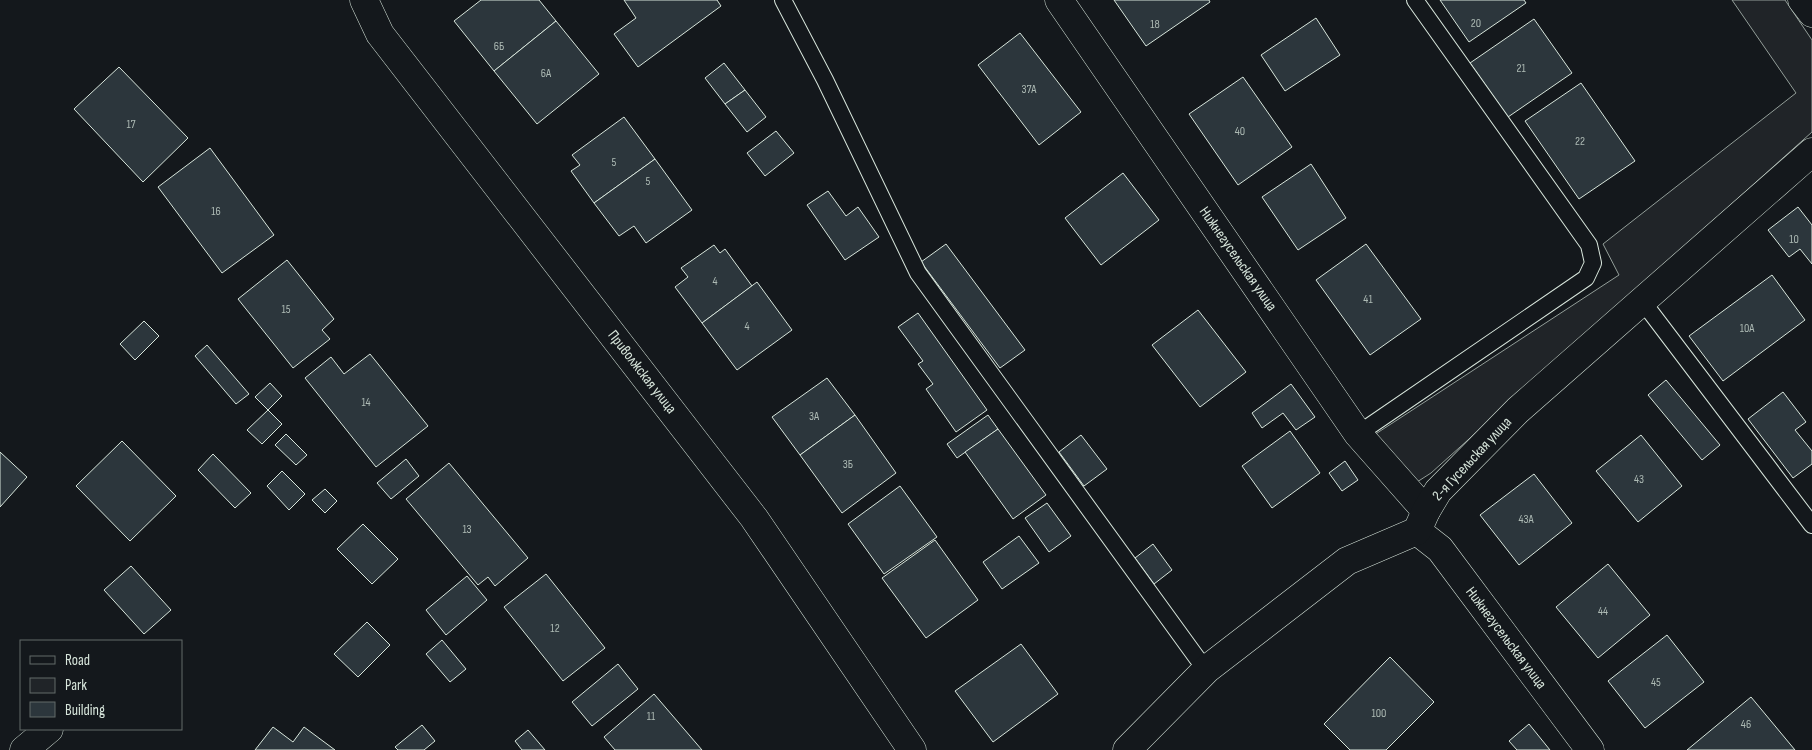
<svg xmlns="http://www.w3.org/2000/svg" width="1812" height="750" font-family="'Sofia Sans Condensed',sans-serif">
<rect width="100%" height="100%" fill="#14181c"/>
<polygon fill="#202428" stroke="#939e99" points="1732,0 1785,0 1812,40 1812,132 1431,473 1417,482 1371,437 1619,275 1603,244 1796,93"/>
<g fill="#2c363c" stroke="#d8e6dc">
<polygon points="481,0 539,0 556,21 494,71 454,21"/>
<polygon points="624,0 717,0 721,6 638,67 614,34 636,18"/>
<polygon points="1114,0 1209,0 1210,2 1146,46"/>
<polygon points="1440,0 1524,0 1526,3 1469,42"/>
<polygon points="1316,18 1340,55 1285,91 1261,55"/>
<polygon points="1534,19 1572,73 1508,117 1470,63"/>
<polygon points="556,21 599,74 537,124 494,71"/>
<polygon points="1020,33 1081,112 1039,145 978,65"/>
<polygon points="724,63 745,90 725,104 705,78"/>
<polygon points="119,67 188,138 143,182 74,109"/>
<polygon points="1243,77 1292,147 1238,185 1189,114"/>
<polygon points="1581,83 1635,161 1579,199 1525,121"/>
<polygon points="745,90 766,117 747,132 725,104"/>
<polygon points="624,117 655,159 594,203 571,171 580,165 572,155"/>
<polygon points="776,131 794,153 765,176 747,153"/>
<polygon points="210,148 274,235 222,273 158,187"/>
<polygon points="655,159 692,210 646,243 634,226 619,236 594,203"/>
<polygon points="1311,164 1346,218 1298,250 1262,197"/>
<polygon points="1123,173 1159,220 1101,265 1065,218"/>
<polygon points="828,191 846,216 858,207 879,237 845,260 807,205"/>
<polygon points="1798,207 1812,225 1812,264 1800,249 1789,257 1768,230"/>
<polygon points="946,244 1025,350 1000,368 921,262"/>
<polygon points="1366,244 1421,319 1370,355 1316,280"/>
<polygon points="714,245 720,253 725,249 752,286 702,323 675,287 688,277 681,268"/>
<polygon points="287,260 334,319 322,330 330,339 293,368 238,299"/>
<polygon points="1772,275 1805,320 1723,381 1689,336"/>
<polygon points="757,282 792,330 737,370 702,323"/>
<polygon points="1198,310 1246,372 1200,407 1152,345"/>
<polygon points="918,313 987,410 956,432 926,389 933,384 918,364 923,361 898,327"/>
<polygon points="144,321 159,336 135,360 120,344"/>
<polygon points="207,345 249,394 236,404 195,356"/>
<polygon points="370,354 428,426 376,467 305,378 331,357 344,374"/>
<polygon points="827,378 855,415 800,455 772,417"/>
<polygon points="1666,380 1720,445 1702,460 1648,395"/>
<polygon points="270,383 282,396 268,410 255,397"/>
<polygon points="1291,384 1315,417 1296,430 1283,413 1262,428 1252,413"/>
<polygon points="1783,392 1806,422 1795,430 1812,451 1812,464 1793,478 1748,419"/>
<polygon points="268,410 282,424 262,444 247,430"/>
<polygon points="855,415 896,473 842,513 800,455"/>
<polygon points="988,415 998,429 957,458 947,444"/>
<polygon points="998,429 1046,495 1013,519 965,452"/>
<polygon points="1290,431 1320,473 1272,508 1242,466"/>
<polygon points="286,434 307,455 296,465 275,445"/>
<polygon points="1081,435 1107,469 1084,486 1059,452"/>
<polygon points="1641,435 1682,486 1638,522 1596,471"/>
<polygon points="122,441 176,496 130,541 76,486"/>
<polygon points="0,452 27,477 0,507"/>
<polygon points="213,454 251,493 235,508 198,470"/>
<polygon points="406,459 419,476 391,499 377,483"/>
<polygon points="1345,461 1358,480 1342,491 1329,473"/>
<polygon points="449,463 528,558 495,586 488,577 478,585 406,499"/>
<polygon points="282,471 305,494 289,510 267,486"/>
<polygon points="1534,474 1572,523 1519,565 1480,515"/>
<polygon points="900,486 937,537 884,574 848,524"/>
<polygon points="325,489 337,501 325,513 312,500"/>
<polygon points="1047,503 1071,536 1049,552 1025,518"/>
<polygon points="363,524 398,559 372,584 337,549"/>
<polygon points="1019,536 1039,563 1002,589 983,562"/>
<polygon points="935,540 978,600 926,638 882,578"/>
<polygon points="1153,544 1172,570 1154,584 1135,558"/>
<polygon points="1608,564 1650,615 1598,658 1556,607"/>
<polygon points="131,566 171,610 144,634 104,590"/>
<polygon points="546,574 605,648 563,681 504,607"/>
<polygon points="467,576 487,600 446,635 426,610"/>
<polygon points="367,622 390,645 358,677 334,654"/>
<polygon points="1667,635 1704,682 1645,728 1608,681"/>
<polygon points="442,640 466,669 450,682 426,654"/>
<polygon points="1021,644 1058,694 993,742 955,691"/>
<polygon points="1390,657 1434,702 1386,750 1350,750 1324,724"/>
<polygon points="618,664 638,689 592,726 572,702"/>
<polygon points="654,694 702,750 615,750 604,737"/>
<polygon points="1751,697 1795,750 1687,750"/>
<polygon points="1529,724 1550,750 1517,750 1509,741"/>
<polygon points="422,725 435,741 424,750 398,750 395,747"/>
<polygon points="273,727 293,742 304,727 335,750 255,750"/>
<polygon points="528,730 545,750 522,750 515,741"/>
</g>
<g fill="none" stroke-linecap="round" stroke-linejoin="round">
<g stroke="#d8e6dc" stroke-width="18">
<g id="lane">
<polyline points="783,0 825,80 918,273 1197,658 1207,669"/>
<polyline points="1643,302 1812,525"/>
<polyline points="1358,434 1586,278 1593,263 1589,245 1415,0"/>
</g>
</g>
<g stroke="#d8e6dc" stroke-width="29">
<g id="street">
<polyline points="364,0 380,34 754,518 912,750"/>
<polyline points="1059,0 1358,434 1426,511"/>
<polyline points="1802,0 1812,13"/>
<polyline points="1417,531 1440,549 1590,750"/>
<polyline points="24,750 49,729"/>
<polyline points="1127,750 1207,669 1347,561 1417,531 1426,511 1438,491 1518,410 1812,152"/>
</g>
</g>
<use href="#lane" stroke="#14181c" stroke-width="16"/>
<use href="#street" stroke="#14181c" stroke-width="28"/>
</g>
<g text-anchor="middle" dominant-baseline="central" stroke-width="4" stroke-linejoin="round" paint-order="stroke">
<g font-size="12" fill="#adbab4">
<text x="1476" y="23">20</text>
<text x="1155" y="24">18</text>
<text x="499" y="46">6Б</text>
<text x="1521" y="68">21</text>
<text x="546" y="73">6А</text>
<text x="1029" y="89">37А</text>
<text x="131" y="124">17</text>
<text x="1240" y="131">40</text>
<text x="1580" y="141">22</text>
<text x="614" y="162">5</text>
<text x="648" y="181">5</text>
<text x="216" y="211">16</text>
<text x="1794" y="239">10</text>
<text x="715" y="281">4</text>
<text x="1368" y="299">41</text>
<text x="286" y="309">15</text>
<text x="747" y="326">4</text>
<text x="1747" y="328">10А</text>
<text x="366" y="402">14</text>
<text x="814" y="416">3А</text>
<text x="848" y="464">3Б</text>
<text x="1639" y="479">43</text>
<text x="1526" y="519">43А</text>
<text x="467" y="529">13</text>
<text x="1603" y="611">44</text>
<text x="555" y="628">12</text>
<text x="1656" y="682">45</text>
<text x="1379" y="713">100</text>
<text x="651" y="716">11</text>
<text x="1746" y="724">46</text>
</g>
<g font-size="15" fill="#d8e6dc" stroke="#14181c">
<text transform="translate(1238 259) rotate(55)">Нижнегусельская улица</text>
<text transform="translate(642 372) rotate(52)">Приволжская улица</text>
<text transform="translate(1472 459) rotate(-47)">2-я Гусельская улица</text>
<text transform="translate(1506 638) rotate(53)">Нижнегусельская улица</text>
</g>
</g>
<rect x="20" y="640" width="162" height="90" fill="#14181c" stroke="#626a69"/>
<rect x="30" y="656" width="25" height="8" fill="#14181c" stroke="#626a69"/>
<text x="65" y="665" font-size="15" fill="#d8e6dc">Road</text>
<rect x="30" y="678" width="25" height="15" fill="#202428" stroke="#626a69"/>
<text x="65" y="690" font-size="15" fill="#d8e6dc">Park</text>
<rect x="30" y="702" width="25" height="15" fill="#2c363c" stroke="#626a69"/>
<text x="65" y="715" font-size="15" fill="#d8e6dc">Building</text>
</svg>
